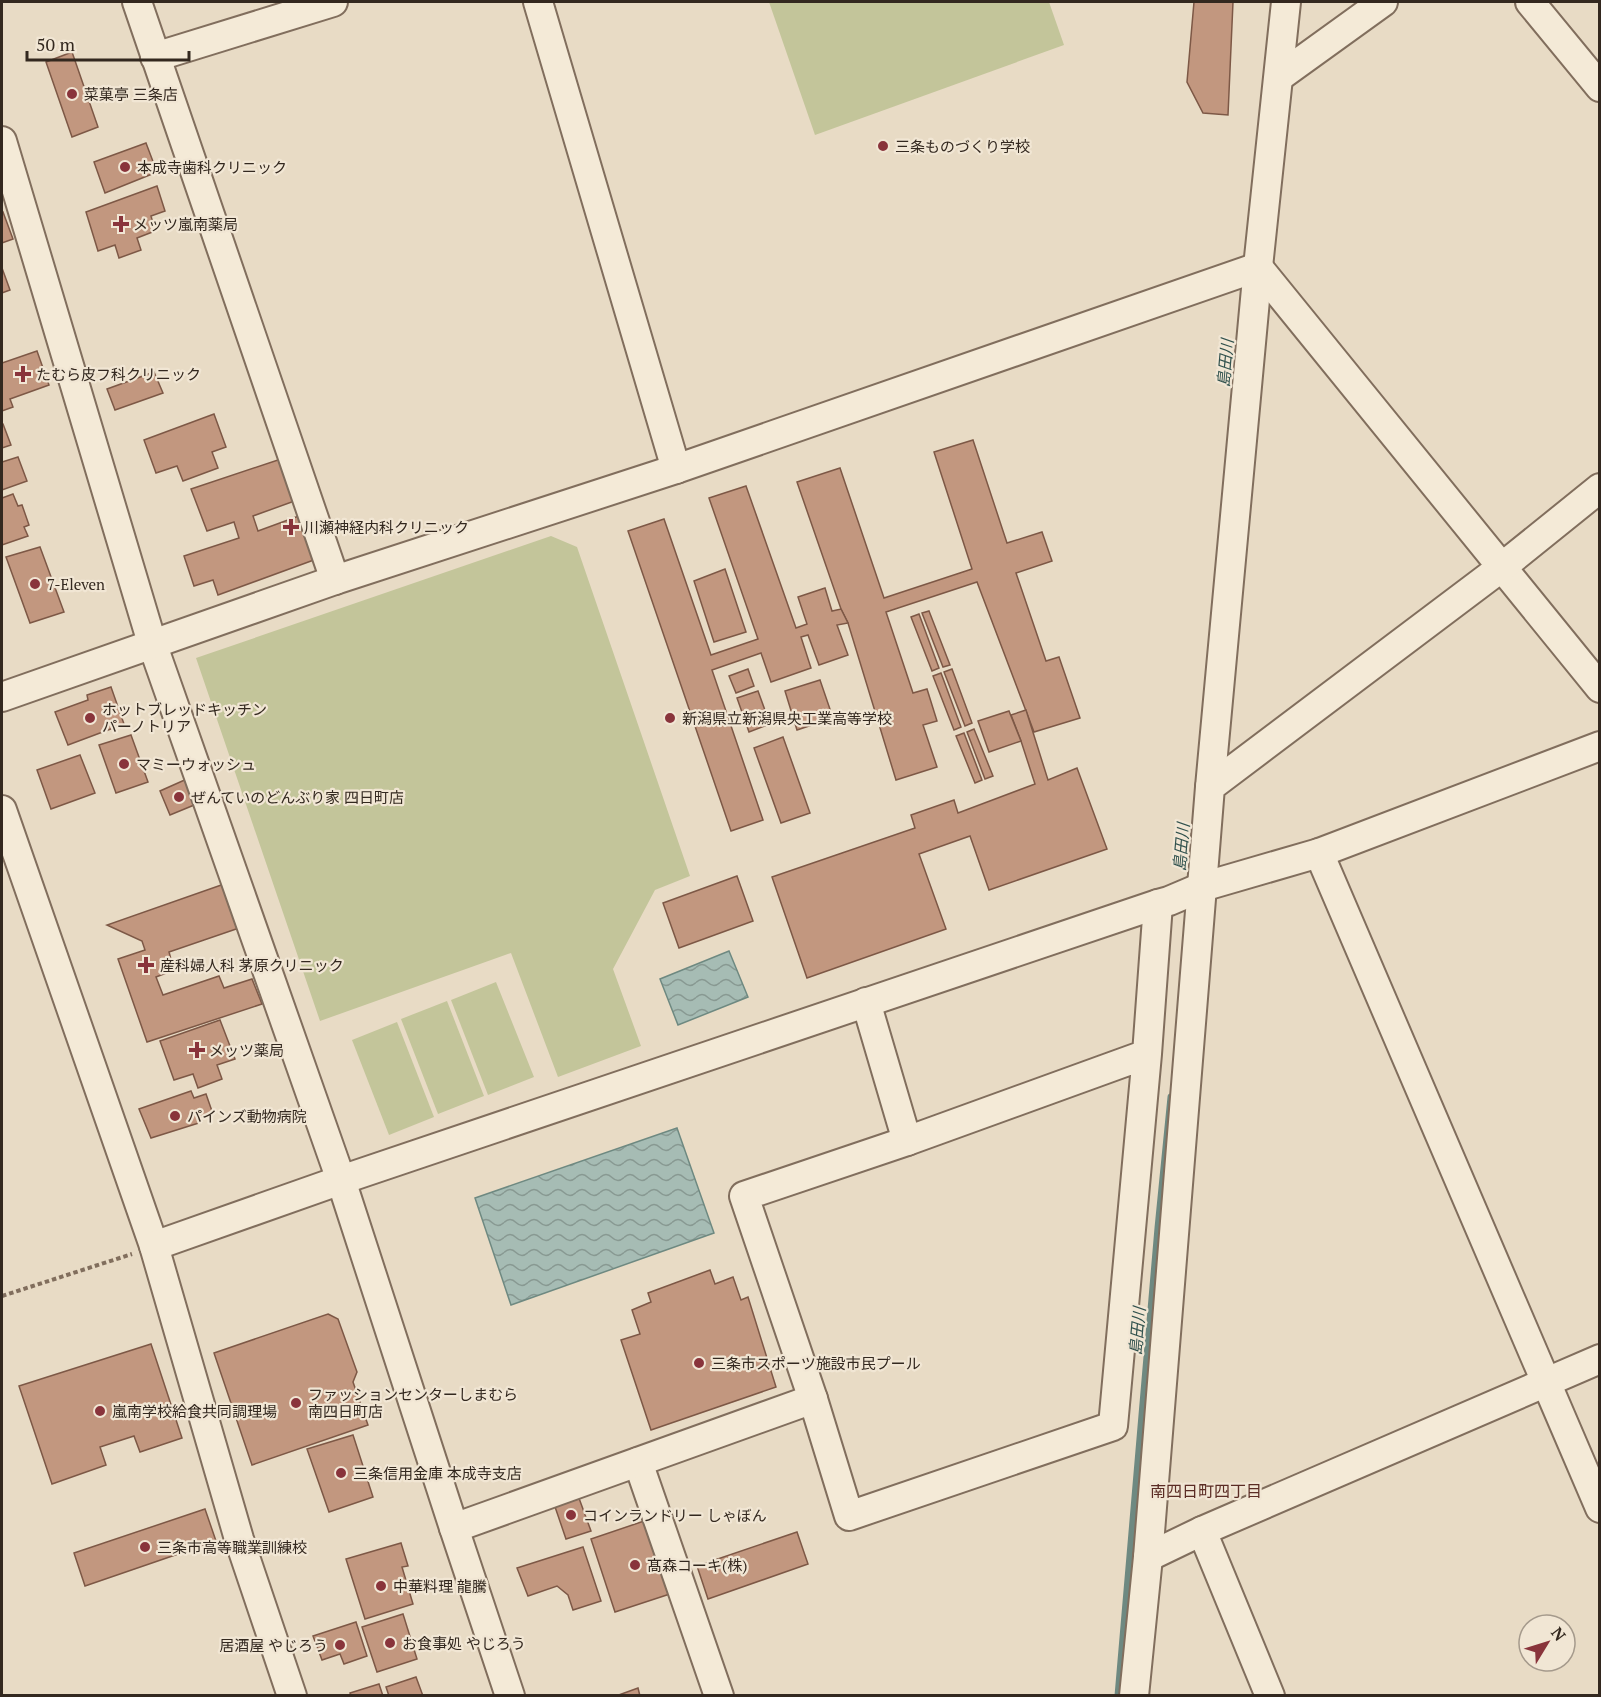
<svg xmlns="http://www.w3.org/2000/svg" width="1601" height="1697" font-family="'PT Serif','Noto Sans JP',serif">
<defs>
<pattern id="water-waves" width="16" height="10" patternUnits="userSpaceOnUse" patternTransform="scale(1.5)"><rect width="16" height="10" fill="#a6bcb4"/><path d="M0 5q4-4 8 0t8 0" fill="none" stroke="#889992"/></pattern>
</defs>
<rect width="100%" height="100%" fill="#e8dbc5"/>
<g fill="#c3c59a">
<polygon points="769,2 1049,2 1064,45 815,135"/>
<polygon points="551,536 577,547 690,876 655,890 613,969 641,1046 558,1077 511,953 320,1021 196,658"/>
<polygon points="496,982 534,1077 488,1095 451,1000"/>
<polygon points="447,1001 484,1096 438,1114 401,1019"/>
<polygon points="397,1022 434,1117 389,1135 352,1040"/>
</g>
<g fill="url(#water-waves)" stroke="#6e8981" stroke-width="1.5">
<polygon points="729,951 748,997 678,1025 660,979"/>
<polygon points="677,1128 714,1233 511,1305 475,1198"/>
</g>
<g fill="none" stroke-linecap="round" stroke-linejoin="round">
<polyline stroke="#6e8981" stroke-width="7" points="1118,1696 1158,1228 1171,1097"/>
</g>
<g fill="#c2977f" stroke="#7d5846" stroke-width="1.5">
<polygon points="1194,2 1233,2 1228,115 1203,113 1187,82"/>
<polygon points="72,52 98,127 72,137 46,62"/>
<polygon points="146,143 157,172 105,193 94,162"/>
<polygon points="157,186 165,211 151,216 155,231 137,238 141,250 119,258 115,245 98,251 86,212"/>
<polygon points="3,212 13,239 2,243 2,213"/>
<polygon points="2,268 10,290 2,293"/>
<polygon points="37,351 49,385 10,399 13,407 2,411 2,363"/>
<polygon points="154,372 163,393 115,410 107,389"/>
<polygon points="214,414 226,447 212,452 218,468 183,481 177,466 156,473 144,440"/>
<polygon points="2,424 3,424 11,445 2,448"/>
<polygon points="973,440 1007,543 1042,532 1052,561 1016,573 1046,661 1059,657 1080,718 1034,732 977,582 886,612 913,693 927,689 937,721 923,725 937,767 896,780 848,623 841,609 797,482 840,468 884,598 972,569 934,452"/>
<polygon points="18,457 27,481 2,490 2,462"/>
<polygon points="287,457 300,499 253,516 258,531 307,513 322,557 218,595 213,580 194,586 184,556 239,538 234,522 207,531 191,489"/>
<polygon points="746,486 796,628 807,624 798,597 825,588 832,611 841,609 848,623 837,625 848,655 819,665 808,635 801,637 811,668 771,682 761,653 712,670 763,820 731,831 628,531 664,519 711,655 758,639 709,498"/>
<polygon points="13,494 18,506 22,505 29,525 24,527 28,536 2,545 2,498"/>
<polygon points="40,547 64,612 30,623 6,557"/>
<polygon points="725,569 746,632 714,642 694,581"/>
<polygon points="929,611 950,665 943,667 922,613"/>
<polygon points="919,614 939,668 932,671 911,617"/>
<polygon points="748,669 754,686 736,693 729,676"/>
<polygon points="952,669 972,723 965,726 944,672"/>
<polygon points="941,673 961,727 954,730 933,676"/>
<polygon points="820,680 833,718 797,730 785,691"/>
<polygon points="111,687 124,724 68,745 55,712 88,700 87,695"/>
<polygon points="758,691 770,724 749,732 737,698"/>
<polygon points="1026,710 1048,780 1077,768 1107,849 989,890 970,836 919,854 946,929 807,978 772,877 915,828 911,815 954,800 958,813 1035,784 1021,741 1011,715"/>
<polygon points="1009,711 1021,741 989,752 978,721"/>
<polygon points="974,729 993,776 985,779 967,732"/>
<polygon points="964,733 982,780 975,783 956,736"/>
<polygon points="131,735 148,782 116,793 99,745"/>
<polygon points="783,737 810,813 781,823 754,748"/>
<polygon points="80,755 95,793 51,809 37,770"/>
<polygon points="189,778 199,803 170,815 160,791"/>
<polygon points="737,876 753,921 679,948 663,903"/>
<polygon points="227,883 242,927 169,952 174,970 156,977 163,995 219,976 224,988 252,979 262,1004 147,1042 118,959 145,950 142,941 107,925"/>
<polygon points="220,1020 235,1059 217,1065 222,1079 198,1088 193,1074 174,1080 160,1041"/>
<polygon points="191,1091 194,1098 206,1094 213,1114 201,1118 202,1122 151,1138 139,1109"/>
<polygon points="710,1270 715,1284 733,1277 741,1300 748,1297 776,1387 651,1430 621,1340 640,1334 632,1310 651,1302 648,1293"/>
<polygon points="328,1314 338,1319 357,1372 353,1382 368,1425 252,1465 214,1353"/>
<polygon points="151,1344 182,1438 140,1452 134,1436 100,1447 106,1465 52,1484 19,1386"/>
<polygon points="353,1435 373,1497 329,1512 307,1449"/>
<polygon points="576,1490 591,1531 566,1539 552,1498"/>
<polygon points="205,1509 216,1541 85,1586 74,1553"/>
<polygon points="653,1518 679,1591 615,1612 591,1539"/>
<polygon points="797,1532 808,1564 708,1599 697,1566"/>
<polygon points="401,1543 408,1566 402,1567 413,1604 365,1619 346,1559"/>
<polygon points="583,1547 601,1601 573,1610 568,1595 557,1586 528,1596 517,1568"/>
<polygon points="403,1614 417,1659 377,1672 362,1627"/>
<polygon points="356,1622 367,1656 344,1664 340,1654 322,1660 313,1636"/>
<polygon points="416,1677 423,1696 389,1696 386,1687"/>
<polygon points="379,1684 383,1696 351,1696 350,1693"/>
<polygon points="638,1688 640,1696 616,1696"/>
</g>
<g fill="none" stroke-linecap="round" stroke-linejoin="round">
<g stroke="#816e5d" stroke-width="32">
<g id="minor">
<polyline points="137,2 335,580"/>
<polyline points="538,2 676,469"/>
<polyline points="1530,2 1600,87"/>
<polyline points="155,57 333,2"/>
<polyline points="1279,77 1383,2"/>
<polyline points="2,141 152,643 341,1180 454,1528 510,1696"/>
<polyline points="1258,267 1600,688"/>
<polyline points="2,697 335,580 676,469 1258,267"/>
<polyline points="1210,787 1258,267 1286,2"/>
<polyline points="2,810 154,1246 239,1539 292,1696"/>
<polyline points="1319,853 1600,1508"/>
<polyline points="866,1002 907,1141"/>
<polyline points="1147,1054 907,1141 744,1196 813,1399 849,1516 1113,1426 1147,1054 1158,904"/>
<polyline points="154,1246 341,1180 1158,904 1169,901 1202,887 1319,853 1600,746"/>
<polyline points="638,1462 719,1696"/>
<polyline points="454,1528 813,1399"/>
<polyline points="1202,1531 1270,1696"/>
<polyline points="1148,1557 1202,1531 1600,1359"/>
<polyline points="1134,1696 1148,1557 1210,787 1502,567 1600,488"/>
</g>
</g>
<polyline stroke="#816e5d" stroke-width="4" stroke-dasharray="4.5 3" stroke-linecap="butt" points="2,1296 132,1254"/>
<use href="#minor" stroke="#f4ead7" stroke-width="28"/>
</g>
<g fill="#89343b" stroke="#f1e6d4" stroke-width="2">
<circle cx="72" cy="94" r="6"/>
<circle cx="883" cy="146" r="6"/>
<circle cx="125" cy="167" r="6"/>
<path d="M118 215h6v6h6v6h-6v6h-6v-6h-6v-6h6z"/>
<path d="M20 365h6v6h6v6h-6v6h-6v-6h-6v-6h6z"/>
<path d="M288 518h6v6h6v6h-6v6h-6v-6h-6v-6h6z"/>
<circle cx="35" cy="584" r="6"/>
<circle cx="90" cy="718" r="6"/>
<circle cx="670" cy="718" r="6"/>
<circle cx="124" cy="764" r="6"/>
<circle cx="179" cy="797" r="6"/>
<path d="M143 956h6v6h6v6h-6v6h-6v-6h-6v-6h6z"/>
<path d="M194 1041h6v6h6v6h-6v6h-6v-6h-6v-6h6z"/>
<circle cx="175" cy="1116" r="6"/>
<circle cx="699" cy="1363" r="6"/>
<circle cx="296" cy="1403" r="6"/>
<circle cx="100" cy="1411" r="6"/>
<circle cx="341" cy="1473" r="6"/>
<circle cx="571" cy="1515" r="6"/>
<circle cx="145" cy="1547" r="6"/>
<circle cx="635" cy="1565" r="6"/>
<circle cx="381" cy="1586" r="6"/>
<circle cx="390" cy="1643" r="6"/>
<circle cx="340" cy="1645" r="6"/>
</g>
<g text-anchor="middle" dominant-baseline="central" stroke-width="4.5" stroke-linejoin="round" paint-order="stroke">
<g font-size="15" fill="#33281f" stroke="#f1e6d4" text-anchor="start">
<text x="84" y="94">菜菓亭 三条店</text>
<text x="895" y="146">三条ものづくり学校</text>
<text x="137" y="167">本成寺歯科クリニック</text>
<text x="133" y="224">メッツ嵐南薬局</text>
<text x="36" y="374">たむら皮フ科クリニック</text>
<text x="304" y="527">川瀬神経内科クリニック</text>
<text x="47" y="584">7-Eleven</text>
<text x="102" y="709">ホットブレッドキッチン<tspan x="102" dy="17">パーノトリア</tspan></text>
<text x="682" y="718">新潟県立新潟県央工業高等学校</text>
<text x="136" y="764">マミーウォッシュ</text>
<text x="191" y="797">ぜんていのどんぶり家 四日町店</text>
<text x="160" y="965">産科婦人科 茅原クリニック</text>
<text x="209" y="1050">メッツ薬局</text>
<text x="187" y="1116">パインズ動物病院</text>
<text x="711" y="1363">三条市スポーツ施設市民プール</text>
<text x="308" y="1394">ファッションセンターしまむら<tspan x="308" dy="17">南四日町店</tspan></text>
<text x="112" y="1411">嵐南学校給食共同調理場</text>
<text x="353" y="1473">三条信用金庫 本成寺支店</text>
<text x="583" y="1515">コインランドリー しゃぼん</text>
<text x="157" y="1547">三条市高等職業訓練校</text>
<text x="647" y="1565">髙森コーキ(株)</text>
<text x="393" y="1586">中華料理 龍騰</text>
<text x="402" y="1643">お食事処 やじろう</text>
<text x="328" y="1645" text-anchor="end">居酒屋 やじろう</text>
</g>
<g font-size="16" font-style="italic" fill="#30514d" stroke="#f1e6d4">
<text transform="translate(1225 363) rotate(-85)">島田川</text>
<text transform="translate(1181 847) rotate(-85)">島田川</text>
<text transform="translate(1137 1331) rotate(-85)">島田川</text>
</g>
<g font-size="16" fill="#5b2c24" stroke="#f1e6d4">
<text x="1206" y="1491">南四日町四丁目</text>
</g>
</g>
<rect width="1601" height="1697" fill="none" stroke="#33281f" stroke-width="6"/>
<g transform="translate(1547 1643) rotate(52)"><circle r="28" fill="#f1e6d4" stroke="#a59a8c" stroke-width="1.5"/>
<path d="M0-4.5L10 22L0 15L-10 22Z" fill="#89343b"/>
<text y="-9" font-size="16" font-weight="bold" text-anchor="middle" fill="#33281f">N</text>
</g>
<path d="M27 51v9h162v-9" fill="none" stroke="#33281f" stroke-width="3"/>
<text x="36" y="51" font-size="18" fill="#33281f" stroke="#f1e6d4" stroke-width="4.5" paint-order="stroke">50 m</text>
</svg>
